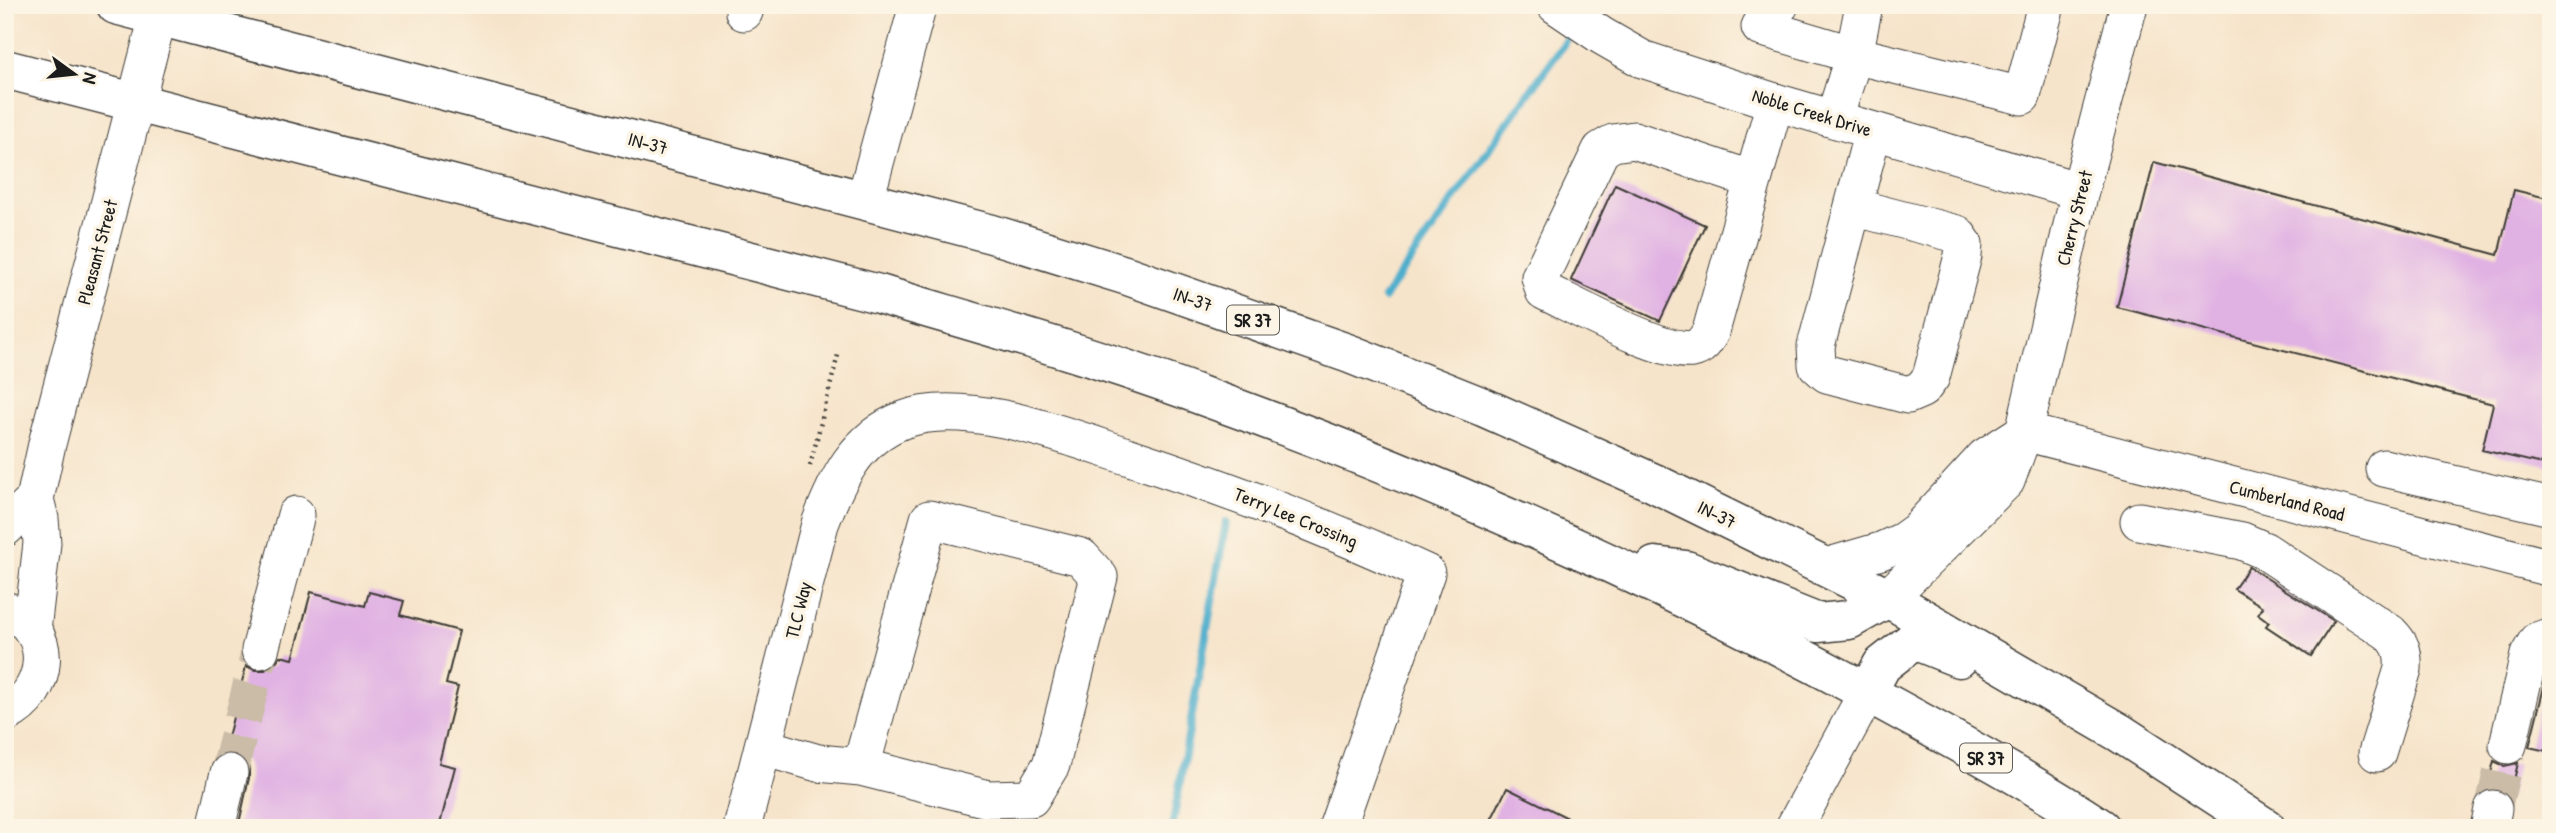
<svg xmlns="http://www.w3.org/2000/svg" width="2556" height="833" font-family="'Patrick Hand',sans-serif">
<rect width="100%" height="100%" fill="#fcf5e5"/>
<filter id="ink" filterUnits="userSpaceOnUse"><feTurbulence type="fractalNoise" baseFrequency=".0143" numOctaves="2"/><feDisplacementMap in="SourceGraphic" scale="14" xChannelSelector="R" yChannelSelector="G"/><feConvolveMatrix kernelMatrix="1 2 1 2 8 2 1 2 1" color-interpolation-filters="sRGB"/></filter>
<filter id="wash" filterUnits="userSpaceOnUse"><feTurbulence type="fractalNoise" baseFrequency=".00686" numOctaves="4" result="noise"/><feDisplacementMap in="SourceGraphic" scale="28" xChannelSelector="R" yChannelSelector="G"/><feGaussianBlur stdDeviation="1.57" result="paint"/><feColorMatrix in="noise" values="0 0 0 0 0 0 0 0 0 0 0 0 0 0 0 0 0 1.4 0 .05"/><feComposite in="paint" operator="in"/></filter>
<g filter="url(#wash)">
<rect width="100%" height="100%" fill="#f6e4ca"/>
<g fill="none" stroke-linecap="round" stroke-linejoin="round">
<g stroke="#4daecc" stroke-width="8">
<polyline points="1384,298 1575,28"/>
<polyline points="1172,828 1226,522"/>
</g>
</g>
<g id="blocks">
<g fill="#e0b1e3">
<polygon points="2154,162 2498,255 2514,190 2551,199 2551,466 2482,450 2493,404 2117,307"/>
<polygon points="1615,184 1705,225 1660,321 1571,280"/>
<polygon points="2249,567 2334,621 2311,656 2266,626 2269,622 2258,614 2263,607 2234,589"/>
<polygon points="311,592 365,606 369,592 404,601 400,615 459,631 446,684 458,687 439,763 455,767 439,828 238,828 249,778 249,768 243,757 234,753 224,753 246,666 255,670 265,670 274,665 280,656 293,659"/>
<polygon points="2551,659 2551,752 2529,747"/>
<polygon points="2494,761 2504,766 2518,763 2510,797 2498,789 2487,789"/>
<polygon points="1507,788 1588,828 1487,828"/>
</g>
</g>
</g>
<g filter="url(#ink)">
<use href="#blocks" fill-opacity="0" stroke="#3d3a36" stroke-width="2"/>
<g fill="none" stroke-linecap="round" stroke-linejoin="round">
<g stroke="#cabca7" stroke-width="37" stroke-dasharray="37 18" stroke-linecap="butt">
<polyline points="229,773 260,650"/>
<polyline points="2493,809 2508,745"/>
</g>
<g stroke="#3d3a36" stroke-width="39">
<g id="minor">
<polyline points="1556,5 1602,36 1642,59 1775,102 2080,191"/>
<polyline points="1780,5 1768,13 1760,27 1854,55 2022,96 2046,5"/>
<polyline points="744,12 746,5"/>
<polyline points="1834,119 1854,55 1864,5"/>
<path d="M1753,180L1634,140L1613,143L1601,150L1540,277L1544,291C1574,305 1662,354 1692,349C1703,347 1706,339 1711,331L1775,102"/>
<polyline points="865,200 918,5"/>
<polyline points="1853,207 1957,234 1964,244 1963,256 1931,377 1922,389 1908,395 1827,374 1817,365 1816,346 1873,131"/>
<polyline points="2024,432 2551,568"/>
<polyline points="2384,468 2551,507"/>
<path d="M2139,521L2242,541L2265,551L2390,633C2401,644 2404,652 2403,669L2377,753"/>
<polyline points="5,528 35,499"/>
<polyline points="1826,567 1881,551 1903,541 1917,531 1985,457 2024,432"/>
<polyline points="1888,598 2006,481 2024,432 2080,191 2129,5"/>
<path d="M5,610C57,628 50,693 5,714"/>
<polyline points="32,630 42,543 40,519 35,499 47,444 161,5"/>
<polyline points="260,650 296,515"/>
<polyline points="2508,745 2529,655 2537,641 2551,636"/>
<polyline points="763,747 818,763 861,767 988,799 1031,798 1051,765 1099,577 1081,557 929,519 861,767"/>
<polyline points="216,828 229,773"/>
<path d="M742,828L820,524C836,481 857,437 903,420C965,396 1069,437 1130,457C1231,490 1329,528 1426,573L1337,828"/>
<polyline points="1794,828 1867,693"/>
<polyline points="2489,828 2493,809"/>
</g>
</g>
<g stroke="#3d3a36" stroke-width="41">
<g id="highway">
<polyline points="116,5 992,234 1128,276 1350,354 1483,407 1654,483 1888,598 2120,733 2266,828"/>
<path d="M5,69L879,294C986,326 1095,356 1200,395C1426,476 1645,573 1857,687C1939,732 2022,776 2101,828"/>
<polyline points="1655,566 1686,570 1818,623 1849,620 1888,598"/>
<polyline points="1867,693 1882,665 1914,640 1959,658"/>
</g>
</g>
<polyline stroke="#3d3a36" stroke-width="4.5" stroke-dasharray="2 5" stroke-linecap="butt" points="810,466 838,355"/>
<use href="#minor" stroke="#fff" stroke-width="37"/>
<use href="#highway" stroke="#fff" stroke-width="38"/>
</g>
</g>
<g text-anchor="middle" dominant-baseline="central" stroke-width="7" stroke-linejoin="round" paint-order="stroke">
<g fill="#fcf5e5" stroke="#5f5d58" stroke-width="2">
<rect x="1227" y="305.5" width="52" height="29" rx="5"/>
<rect x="1960" y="743.5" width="52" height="29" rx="5"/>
</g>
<g font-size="18" font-weight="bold" fill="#1c1c1c">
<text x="1253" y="320">SR 37</text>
<text x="1986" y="758">SR 37</text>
</g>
<g font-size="19" fill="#1c1c1c" stroke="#fcf5e5">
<text transform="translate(1812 112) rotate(17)">Noble Creek Drive</text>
<text transform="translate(648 143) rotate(15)">IN-37</text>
<text transform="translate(2074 218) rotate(-76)">Cherry Street</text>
<text transform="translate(97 252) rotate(-75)">Pleasant Street</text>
<text transform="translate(1193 299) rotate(19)">IN-37</text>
<text transform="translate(2287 500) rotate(14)">Cumberland Road</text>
<text transform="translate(1717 514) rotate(26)">IN-37</text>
<text transform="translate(1296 517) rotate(22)">Terry Lee Crossing</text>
<text transform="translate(798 610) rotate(-76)">TLC Way</text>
</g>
</g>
<rect width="2556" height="833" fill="none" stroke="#fcf5e5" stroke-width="28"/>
<g transform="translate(74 74) rotate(105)" stroke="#fcf5e5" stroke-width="5" paint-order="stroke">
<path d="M0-5L12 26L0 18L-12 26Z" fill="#1c1c1c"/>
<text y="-10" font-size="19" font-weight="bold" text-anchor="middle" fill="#1c1c1c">N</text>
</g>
</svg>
